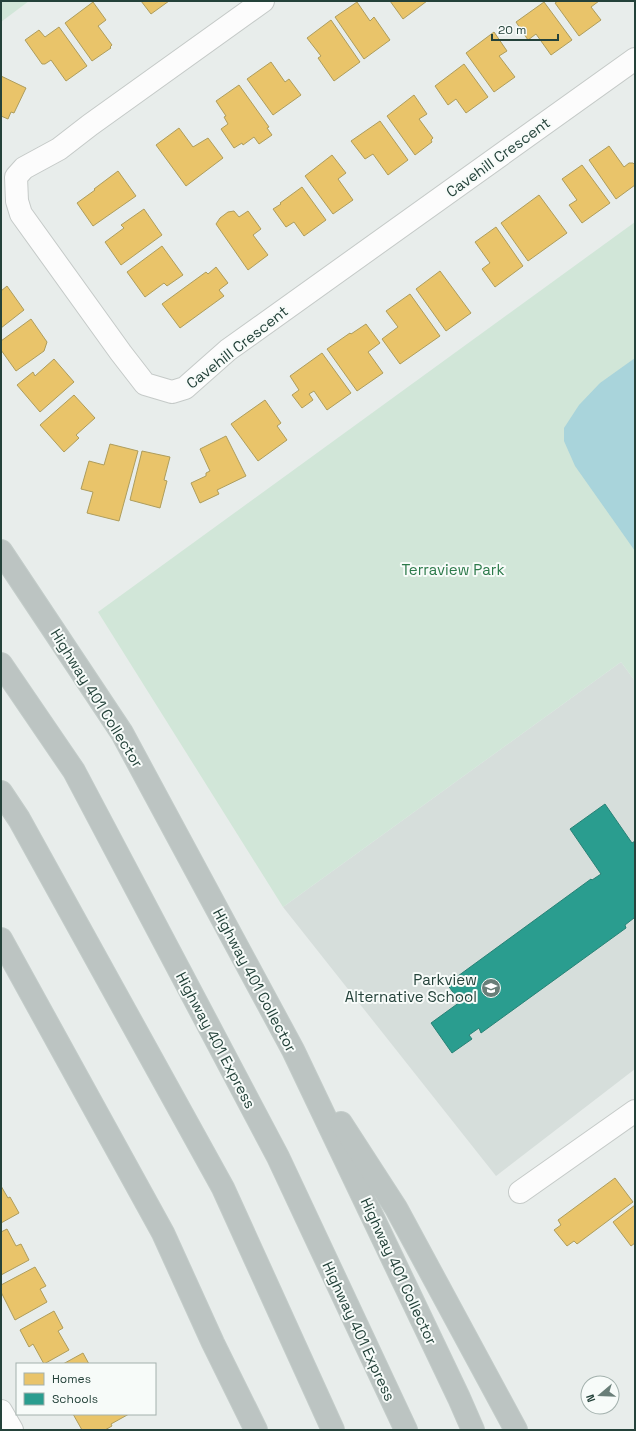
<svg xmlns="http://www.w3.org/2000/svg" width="636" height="1431" font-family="'Space Grotesk',sans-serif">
<rect width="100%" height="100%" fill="#e8edeb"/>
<polygon fill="#d6dedb" points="621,662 635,681 635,1069 496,1176 283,907"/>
<g fill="#d1e6d8">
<polygon points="1,1 29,1 1,22"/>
<polygon points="635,222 635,681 621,662 283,907 98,612"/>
</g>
<polygon fill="#a9d4db" points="635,358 635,551 575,466 564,441 564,428 579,405 600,383"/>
<g fill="#e9c46a" stroke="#ae9d5c">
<polygon points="141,1 169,1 151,14"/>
<polygon points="390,1 427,1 403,19"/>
<polygon points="558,1 599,1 591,7 601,20 579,36 555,3"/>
<polygon points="93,2 106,20 98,26 112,45 110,47 111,48 92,61 65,23"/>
<polygon points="357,2 370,21 374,17 390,40 364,59 335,17"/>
<polygon points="544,2 572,40 551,55 536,34 528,40 516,22"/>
<polygon points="331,20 360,62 334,81 318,58 321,56 307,38"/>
<polygon points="59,27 87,66 66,81 51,60 45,64 42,64 25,40 39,30 45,37"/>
<polygon points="494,32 507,51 499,56 515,77 494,92 466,53"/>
<polygon points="271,62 285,82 289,79 301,95 273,115 247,79"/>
<polygon points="464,64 488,97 466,113 456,99 448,105 435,86"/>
<polygon points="1,76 26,88 14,113 11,112 8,119 1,116"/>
<polygon points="239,85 269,127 267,128 272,135 259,144 254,137 243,145 242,143 234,148 221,129 228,124 224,117 226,116 216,101"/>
<polygon points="414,95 427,114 419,119 433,138 431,140 432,142 415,155 387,116"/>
<polygon points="380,121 408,160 388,175 373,154 365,159 351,141"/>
<polygon points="179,128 193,147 208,138 223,158 186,186 156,145"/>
<polygon points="609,146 624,167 629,163 633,163 635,165 635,185 616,199 589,160"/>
<polygon points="332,155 346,173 338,179 353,200 333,214 305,176"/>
<polygon points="582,165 610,203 582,223 569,205 577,200 562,179"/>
<polygon points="118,171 136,196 93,226 77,203 95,190 94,189"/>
<polygon points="302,187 326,220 304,236 294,222 286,227 273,209 281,204 280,203"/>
<polygon points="539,195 567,233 528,261 501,223"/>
<polygon points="144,209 162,235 121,265 105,242 124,228 121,225"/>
<polygon points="234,211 239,217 248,211 261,229 253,235 268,255 248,270 216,224 220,218 228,212"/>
<polygon points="496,227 523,266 495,287 482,269 490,263 475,242"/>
<polygon points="162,246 183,275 167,286 164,283 145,297 127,272"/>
<polygon points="216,267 228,283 219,290 224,296 180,328 162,304 206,272 208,274"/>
<polygon points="440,271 471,313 446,331 416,289"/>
<polygon points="7,286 24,310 1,328 1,291"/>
<polygon points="410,294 440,336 400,364 382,339 398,327 386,311"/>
<polygon points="31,319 47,342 44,351 16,371 1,350 1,341"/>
<polygon points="366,324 380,343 368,352 383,373 357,391 327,349 350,333 351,334"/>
<polygon points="322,353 351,393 327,410 314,391 309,394 313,400 302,408 292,395 299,390 290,376"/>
<polygon points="54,359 74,382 40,412 17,385 33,372 35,376"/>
<polygon points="74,395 95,418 76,435 79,438 64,452 40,425"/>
<polygon points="265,400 281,423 277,426 287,440 258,461 231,424"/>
<polygon points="226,436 246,476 217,490 219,494 200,503 191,483 206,476 206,473 210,471 200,449"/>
<polygon points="110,444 138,451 119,521 87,513 93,492 81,489 89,461 104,465"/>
<polygon points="142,451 170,457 164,480 167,481 160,508 130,500"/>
<polygon points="615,1178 633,1202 577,1244 574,1241 567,1246 554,1230 561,1225 558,1220"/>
<polygon points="1,1186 8,1198 10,1197 19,1213 1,1223"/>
<polygon points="635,1205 635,1243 631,1246 613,1222"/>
<polygon points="7,1229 16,1246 21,1244 29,1260 1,1275 1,1232"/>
<polygon points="35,1267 46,1286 40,1289 47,1302 15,1320 1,1292 1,1285"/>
<polygon points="54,1311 63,1328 58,1331 69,1350 44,1364 33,1344 29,1347 20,1330"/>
<polygon points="83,1353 89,1364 63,1364"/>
<polygon points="73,1414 129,1414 111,1424 112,1426 105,1430 82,1430"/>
</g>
<polygon fill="#2a9d8f" stroke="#288276" points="605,804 632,843 635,841 635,920 634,918 625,925 626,928 481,1033 479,1028 469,1035 472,1039 452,1053 431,1023 460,1002 447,984 591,879 592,880 601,874 570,829"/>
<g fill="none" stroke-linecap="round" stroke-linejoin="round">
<g stroke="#c5cac8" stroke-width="24">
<g id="minor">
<polyline points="263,1 90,125 59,149 24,168 16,177 17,201 21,214 121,353 145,384 172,392 185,388 228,350 635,59"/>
<polyline points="520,1192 635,1111"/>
<polyline points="1,1411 12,1430"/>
</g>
</g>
<g stroke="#c3ccc9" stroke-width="24">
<g id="motorway">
<polyline points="1,551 122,733 293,1050 459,1398 473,1430"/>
<polyline points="1,664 74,771 278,1157 406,1430"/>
<polyline points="1,792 19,819 223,1188 333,1430"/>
<polyline points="1,939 163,1233 213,1343 256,1430"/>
<polyline points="341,1123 396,1208 516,1430"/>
</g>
</g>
<use href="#minor" stroke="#fcfcfc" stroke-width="22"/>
<use href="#motorway" stroke="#bcc4c2" stroke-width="22"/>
</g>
<defs>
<g id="school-disc" transform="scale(1)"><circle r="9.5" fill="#697e78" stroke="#f7fbf9"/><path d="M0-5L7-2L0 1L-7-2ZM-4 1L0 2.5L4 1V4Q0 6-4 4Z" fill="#fff"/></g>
</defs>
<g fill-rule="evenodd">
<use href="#school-disc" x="491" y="988"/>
</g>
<g text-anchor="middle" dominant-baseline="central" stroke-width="4" stroke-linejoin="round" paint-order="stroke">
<g font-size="15" fill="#24423a" stroke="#f7fbf9">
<text transform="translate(498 157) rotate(-36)">Cavehill Crescent</text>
<text transform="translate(237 347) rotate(-38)">Cavehill Crescent</text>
<text transform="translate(97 698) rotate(58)">Highway 401 Collector</text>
<text transform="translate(255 980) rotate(62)">Highway 401 Collector</text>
<text transform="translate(216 1040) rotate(62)">Highway 401 Express</text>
<text transform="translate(399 1271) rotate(65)">Highway 401 Collector</text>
<text transform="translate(359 1331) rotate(65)">Highway 401 Express</text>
</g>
<g font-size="15" fill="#2d7a4b" stroke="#f7fbf9">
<text x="453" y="569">Terraview Park</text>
</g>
<g font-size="15" fill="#24423a" stroke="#f7fbf9" text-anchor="end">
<text x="477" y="979">Parkview<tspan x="477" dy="17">Alternative School</tspan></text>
</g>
</g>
<rect width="636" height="1431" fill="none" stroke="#24423a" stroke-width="4"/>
<rect x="16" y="1363" width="140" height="52" fill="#f7fbf9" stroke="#a3b1ad"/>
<rect x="24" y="1373" width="20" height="12" fill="#e9c46a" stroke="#a3b1ad"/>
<text x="52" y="1383" font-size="12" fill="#24423a">Homes</text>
<rect x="24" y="1393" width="20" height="12" fill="#2a9d8f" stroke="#a3b1ad"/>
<text x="52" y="1403" font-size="12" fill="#24423a">Schools</text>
<g transform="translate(600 1395) rotate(251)"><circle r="19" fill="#f7fbf9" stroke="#a3b1ad"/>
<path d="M0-3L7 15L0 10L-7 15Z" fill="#697e78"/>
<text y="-6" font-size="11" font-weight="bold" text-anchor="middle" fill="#24423a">N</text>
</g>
<path d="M492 34v6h66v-6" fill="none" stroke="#24423a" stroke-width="2"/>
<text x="498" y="34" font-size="12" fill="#24423a" stroke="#f7fbf9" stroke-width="3" paint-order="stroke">20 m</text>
</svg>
